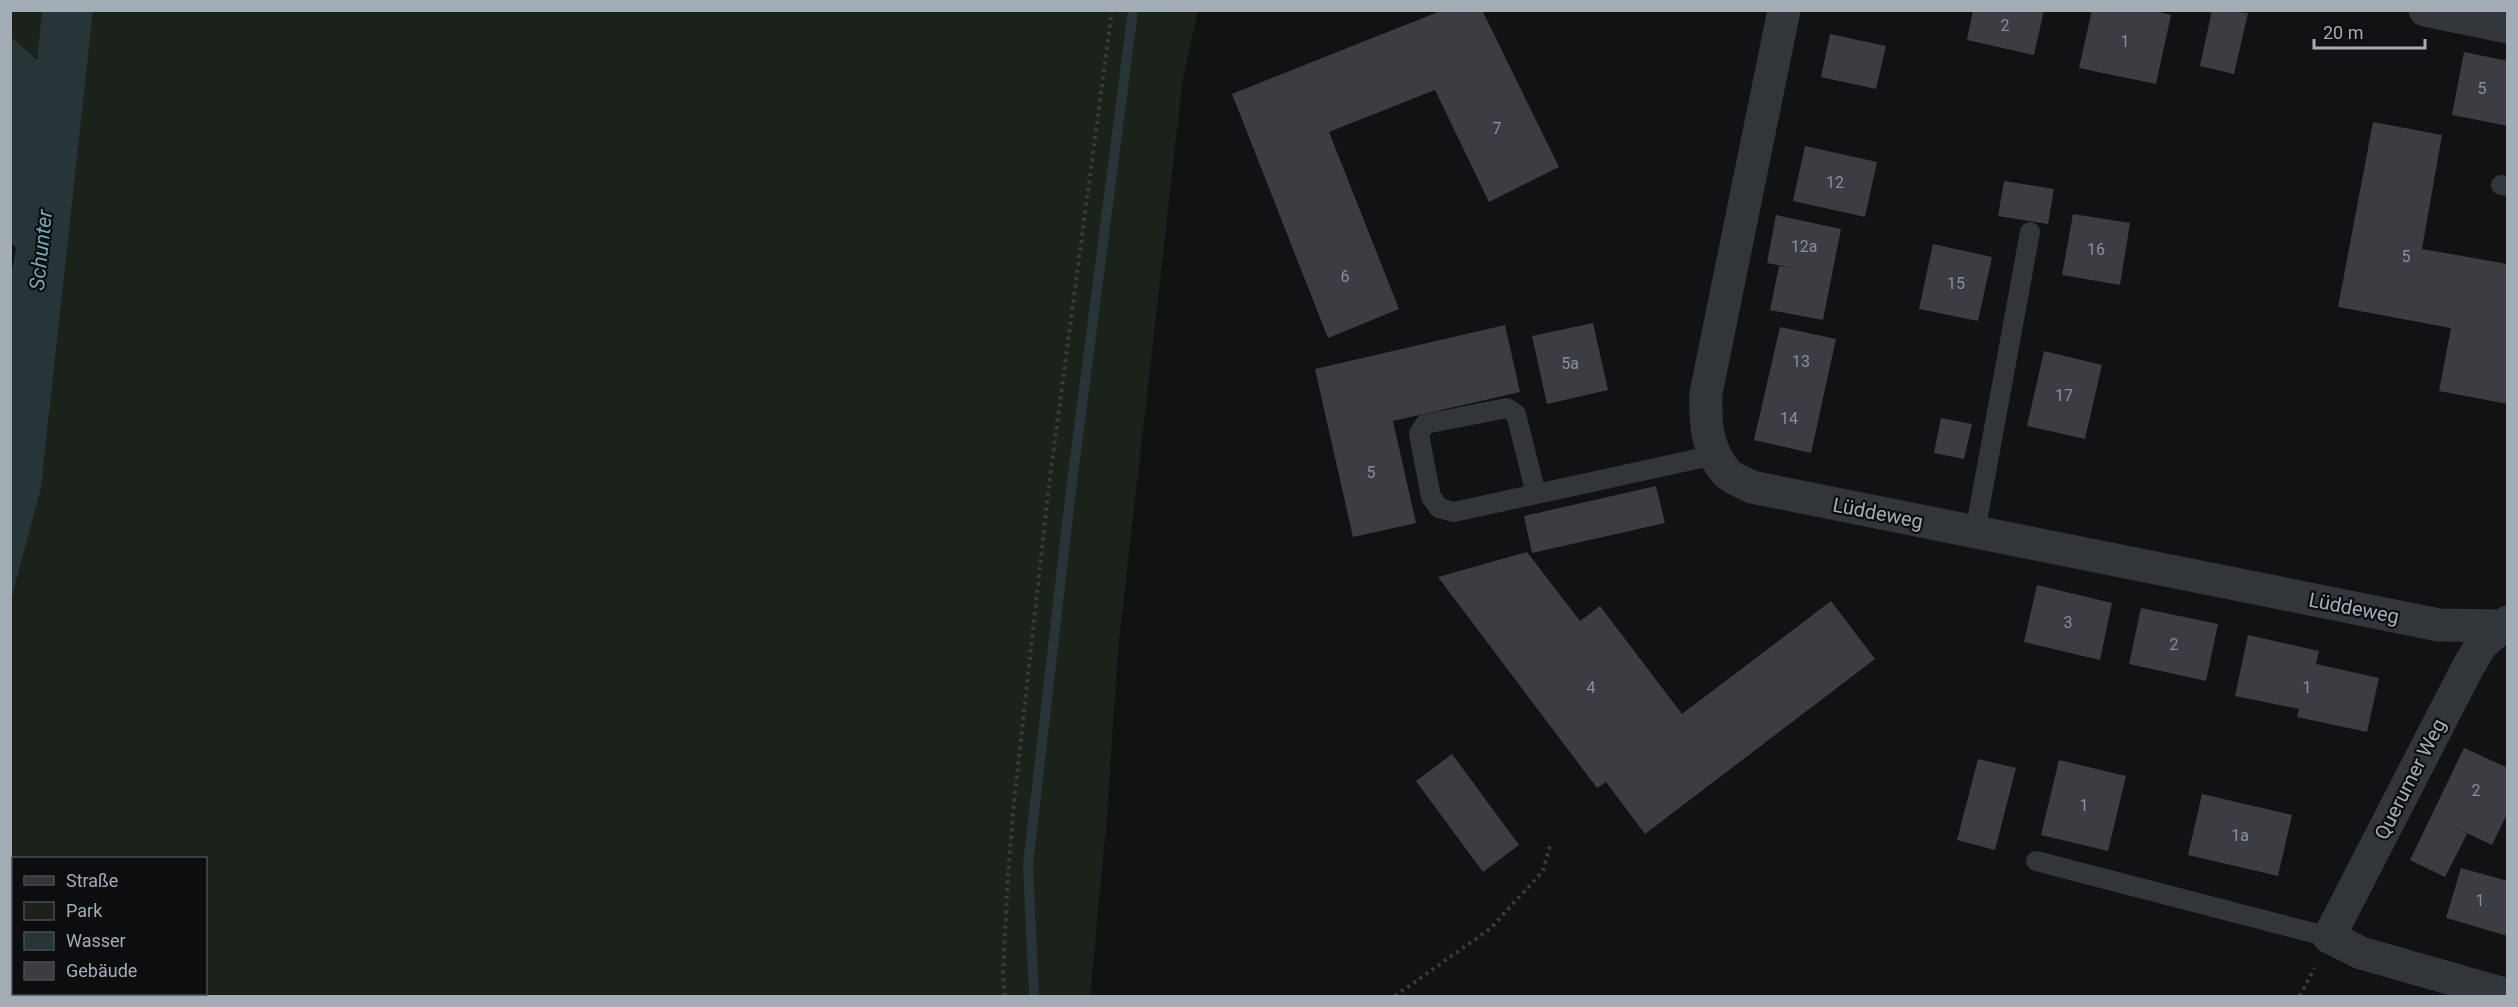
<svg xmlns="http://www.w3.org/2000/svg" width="2518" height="1007" font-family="Roboto,sans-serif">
<rect width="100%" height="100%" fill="#121214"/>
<g fill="#1a221a" fill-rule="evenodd">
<polygon points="11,11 42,11 37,61 11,37"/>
<path d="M93,11H1198L1183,78L1118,650L1107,815L1090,996H11V600L41,488ZM14,858H206V994H14Z"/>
</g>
<polygon fill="#273538" points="42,11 93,11 41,488 11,600 10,282 16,248 10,242 11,37 37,60"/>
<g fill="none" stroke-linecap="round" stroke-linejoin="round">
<polyline stroke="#273538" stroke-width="10" points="1034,996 1028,865 1070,498 1133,10"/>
</g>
<g fill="#3c3d42">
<polygon points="1443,10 1482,10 1559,167 1489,202 1435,90 1329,132 1399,309 1328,338 1232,94"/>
<polygon points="1973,10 2044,10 2034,55 1967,40"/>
<polygon points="2092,10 2152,10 2171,15 2156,84 2079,68"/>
<polygon points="2212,10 2248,13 2234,74 2200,66"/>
<polygon points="1830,34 1886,46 1876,89 1821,77"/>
<polygon points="2464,52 2508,61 2508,126 2452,115"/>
<polygon points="2373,122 2442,135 2422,249 2508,264 2508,404 2439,391 2451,328 2338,307"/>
<polygon points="1805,146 1877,162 1865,217 1793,201"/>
<polygon points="2004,181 2054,189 2048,224 1998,216"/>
<polygon points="2073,214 2130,223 2120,285 2062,275"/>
<polygon points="1776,215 1841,229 1823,320 1770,310 1779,266 1794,268 1767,263"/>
<polygon points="1933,244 1992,257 1978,321 1919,309"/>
<polygon points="1593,323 1608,390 1547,404 1532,336"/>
<polygon points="1505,325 1520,392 1393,421 1416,523 1353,537 1315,369"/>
<polygon points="1780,327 1836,339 1811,453 1754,440"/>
<polygon points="2044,351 2102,365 2085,439 2027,426"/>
<polygon points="1941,418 1972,424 1964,459 1934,453"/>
<polygon points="1656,486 1665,523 1532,553 1524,516"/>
<polygon points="1527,552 1580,621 1600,606 1682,714 1831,601 1875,659 1645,834 1606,782 1597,788 1438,577"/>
<polygon points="2037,585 2112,603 2100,660 2024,642"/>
<polygon points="2141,608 2218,624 2206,681 2129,664"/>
<polygon points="2248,635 2319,651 2316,664 2379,678 2367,732 2297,717 2299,709 2235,696"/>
<polygon points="2464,748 2508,768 2508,812 2492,845 2456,828 2467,834 2445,877 2410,860"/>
<polygon points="1452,754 1519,845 1483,872 1416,781"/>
<polygon points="1978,759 2016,768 1995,850 1957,840"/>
<polygon points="2059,760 2126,776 2108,851 2041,835"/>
<polygon points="2202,794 2292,815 2278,876 2188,855"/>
<polygon points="2461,868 2508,881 2508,936 2446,918"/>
</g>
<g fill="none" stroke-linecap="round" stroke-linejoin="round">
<g stroke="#383c40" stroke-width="4" stroke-dasharray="3 4.5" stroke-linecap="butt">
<polyline points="1005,996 1003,975 1008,875 1014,802 1049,485 1112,10"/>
<polyline points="1395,996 1490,929 1543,871 1551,842"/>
<polyline points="2300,996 2314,968"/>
</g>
<g stroke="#323539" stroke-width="20">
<polyline points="2501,185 2508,186"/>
<polyline points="1536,494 1516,414 1507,408 1425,424 1419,434 1431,497 1439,508 1454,512 1715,455"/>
<polyline points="1975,532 2030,232"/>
<polyline points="2036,861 2329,937"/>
</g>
<g stroke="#323539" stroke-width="33">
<path d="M1784,10L1706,393C1705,421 1706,450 1727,473C1733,479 1744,483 1752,487L2439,625L2500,626"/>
<polyline points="2425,10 2508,27"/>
<polyline points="2508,622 2481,645 2467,669 2329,937 2361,953 2508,995"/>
</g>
</g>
<g text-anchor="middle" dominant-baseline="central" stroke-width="4.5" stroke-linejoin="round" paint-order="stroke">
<g font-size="16" fill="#889199">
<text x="2005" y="25">2</text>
<text x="2125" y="41">1</text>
<text x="2482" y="88">5</text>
<text x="1497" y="128">7</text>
<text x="1835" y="182">12</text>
<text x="1804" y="246">12a</text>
<text x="2096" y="249">16</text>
<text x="2406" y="256">5</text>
<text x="1345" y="276">6</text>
<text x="1956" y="283">15</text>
<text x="1801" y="361">13</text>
<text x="1570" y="363">5a</text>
<text x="2064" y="395">17</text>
<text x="1789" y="418">14</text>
<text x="1371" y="472">5</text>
<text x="2068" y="622">3</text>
<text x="2174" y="644">2</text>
<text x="1591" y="687">4</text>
<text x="2307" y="687">1</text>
<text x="2476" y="790">2</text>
<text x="2084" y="805">1</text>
<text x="2240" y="835">1a</text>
<text x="2480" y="900">1</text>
</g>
<g font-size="20" fill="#a2adb6" stroke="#0d0d0f">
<text transform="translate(1878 513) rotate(11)">Lüddeweg</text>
<text transform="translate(2354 608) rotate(11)">Lüddeweg</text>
<text transform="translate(2410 779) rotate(-63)">Querumer Weg</text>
</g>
<g font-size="21" font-style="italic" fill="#74a8b5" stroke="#0d0d0f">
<text transform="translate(41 250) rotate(-84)">Schunter</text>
</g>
</g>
<rect width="2518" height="1007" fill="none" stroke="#a2adb6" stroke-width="24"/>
<rect x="12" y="857" width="195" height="138" fill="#0d0d0f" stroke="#494d52" stroke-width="1.5"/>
<rect x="24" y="876" width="30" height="9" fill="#323539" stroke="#494d52" stroke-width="1.5"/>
<text x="66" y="887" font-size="18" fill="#a2adb6">Straße</text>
<rect x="24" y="902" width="30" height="18" fill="#1a221a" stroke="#494d52" stroke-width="1.5"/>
<text x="66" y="917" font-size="18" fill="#a2adb6">Park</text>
<rect x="24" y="932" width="30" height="18" fill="#273538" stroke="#494d52" stroke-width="1.5"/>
<text x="66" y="947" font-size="18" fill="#a2adb6">Wasser</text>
<rect x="24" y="962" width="30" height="18" fill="#3c3d42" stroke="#494d52" stroke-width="1.5"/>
<text x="66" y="977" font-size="18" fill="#a2adb6">Gebäude</text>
<path d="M2314 39v9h111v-9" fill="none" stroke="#a2adb6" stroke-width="3"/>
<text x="2323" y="39" font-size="18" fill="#a2adb6" stroke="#0d0d0f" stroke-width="4.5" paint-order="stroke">20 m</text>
</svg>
